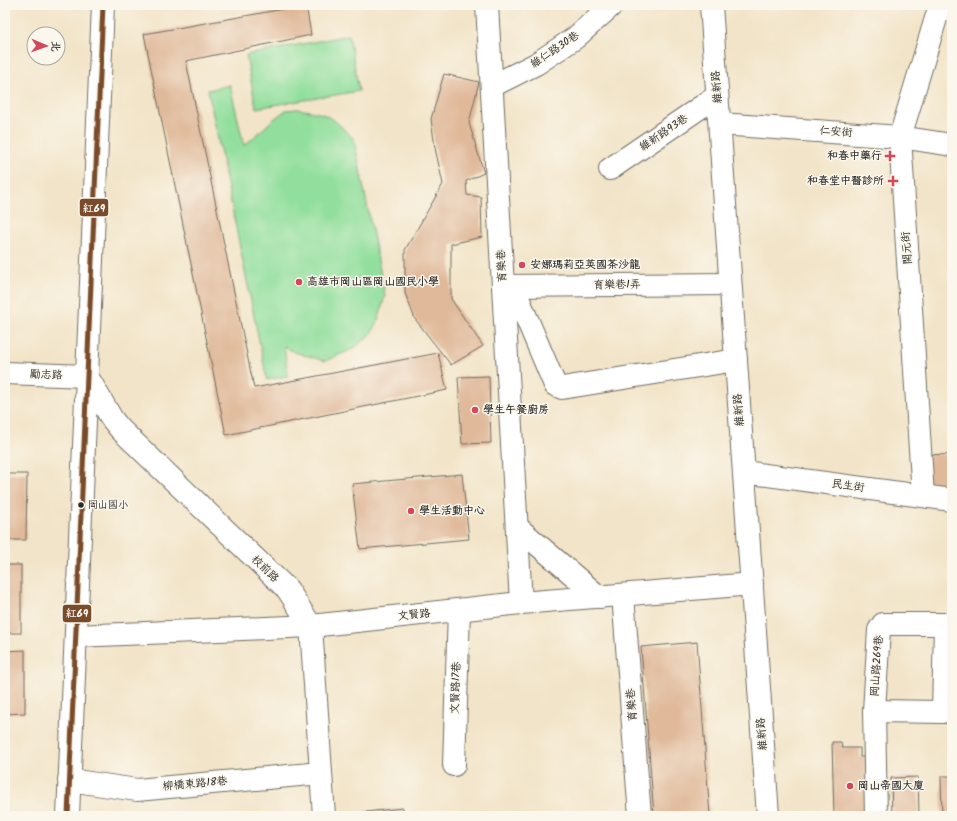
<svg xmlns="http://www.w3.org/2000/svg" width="957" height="821" font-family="Kalam,'LXGW WenKai TC',sans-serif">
<rect width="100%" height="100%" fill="#fbf7ec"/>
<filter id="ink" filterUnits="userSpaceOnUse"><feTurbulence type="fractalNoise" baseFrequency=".025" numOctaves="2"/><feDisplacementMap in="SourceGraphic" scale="8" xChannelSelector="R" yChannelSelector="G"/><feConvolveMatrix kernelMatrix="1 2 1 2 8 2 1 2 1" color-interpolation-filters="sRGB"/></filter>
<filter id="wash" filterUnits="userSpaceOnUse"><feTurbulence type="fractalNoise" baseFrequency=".012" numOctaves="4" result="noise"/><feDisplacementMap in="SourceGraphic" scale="16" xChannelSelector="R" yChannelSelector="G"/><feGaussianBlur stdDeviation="0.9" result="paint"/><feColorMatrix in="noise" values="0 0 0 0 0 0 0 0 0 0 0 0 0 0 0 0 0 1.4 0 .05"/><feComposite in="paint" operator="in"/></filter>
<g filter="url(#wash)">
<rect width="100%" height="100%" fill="#f2e4c8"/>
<g fill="#92df9d" stroke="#5e8564">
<polygon points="349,35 359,91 256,108 246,55"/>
<polygon points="230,85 244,146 274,119 286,110 297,109 310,111 323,114 335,121 354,139 385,295 381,311 376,326 369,336 353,349 325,361 294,352 284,346 288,376 267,380 208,90"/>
</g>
<g id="blocks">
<g fill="#e0b99a">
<polygon points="306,5 311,35 186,61 254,388 438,353 447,390 226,435 144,34"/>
<polygon points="444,74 479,82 469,123 484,173 466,181 467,195 481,197 482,237 451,244 451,299 483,346 451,365 415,319 405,293 405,250 443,184 435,148 431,119"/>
<polygon points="489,376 491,443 462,444 458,377"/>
<polygon points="921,454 952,455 952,500 923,496"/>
<polygon points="5,474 27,474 26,540 5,540"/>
<polygon points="462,474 469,539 360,549 352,484"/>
<rect x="5" y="565" width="16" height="68"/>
<polygon points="697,642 710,816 654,816 641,647"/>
<polygon points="25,650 25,713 5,714 5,651"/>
<polygon points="832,742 841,742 842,748 860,748 860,757 866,757 868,816 834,816"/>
<polygon points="941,776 952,776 952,816 942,816"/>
<polygon points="918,777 919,816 892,816 891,778"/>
<polygon points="403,808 404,816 356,816 356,813"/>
</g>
</g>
</g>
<g filter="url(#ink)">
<use href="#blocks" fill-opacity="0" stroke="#716c62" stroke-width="1"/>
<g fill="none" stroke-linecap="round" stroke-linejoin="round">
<g stroke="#716c62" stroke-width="24">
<g id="minor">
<polyline points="487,5 521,603"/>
<polyline points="711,5 768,816"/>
<polyline points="492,86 536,64 575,38 612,5"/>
<polyline points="720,124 900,137 952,145"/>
<polyline points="610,169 717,96"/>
<polyline points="503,286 730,284"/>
<polyline points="513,286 555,385 562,388 736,360"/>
<polyline points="5,373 87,376 112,419 120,429 288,590 311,626 324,816"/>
<polyline points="744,472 952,500"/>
<polyline points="923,496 900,137 940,5"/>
<polyline points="517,527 599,597"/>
<polyline points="623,595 640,816"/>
<polyline points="76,636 311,626 521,603 752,584"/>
<polyline points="874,711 943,712 945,624 883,624 879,630 874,711 876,816"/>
<polyline points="454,765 459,610"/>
<polyline points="69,780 137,790 321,773"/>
<polyline points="68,816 103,5"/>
</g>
</g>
<use href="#minor" stroke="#fff" stroke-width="22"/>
<g stroke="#fbf7ec" stroke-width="8">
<polyline id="bus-1" points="68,816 103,5"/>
</g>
<use href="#bus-1" stroke="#7a4b2a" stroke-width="5"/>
</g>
</g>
<g fill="#d1495b" stroke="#fbf7ec" stroke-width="1.5">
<path d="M888 150h4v4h4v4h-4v4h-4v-4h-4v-4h4z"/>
<path d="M891 175h4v4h4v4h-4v4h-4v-4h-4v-4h4z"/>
<circle cx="522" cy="265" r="4"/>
<circle cx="299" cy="282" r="4"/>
<circle cx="475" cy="410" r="4"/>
<circle cx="411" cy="511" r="4"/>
<circle cx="850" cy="786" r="4"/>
</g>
<circle fill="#2b2b2b" stroke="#fbf7ec" stroke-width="1.5" cx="81" cy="505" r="3.5"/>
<g text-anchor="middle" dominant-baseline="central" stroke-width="3" stroke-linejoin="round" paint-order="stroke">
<g font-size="10" fill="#2b2b2b" stroke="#fbf7ec" text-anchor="start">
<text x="88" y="505">岡山國小</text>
</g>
<g font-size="11" fill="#2b2b2b" stroke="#fbf7ec">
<text transform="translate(555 50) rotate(-34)">維仁路30巷</text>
<text transform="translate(717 87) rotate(-94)">維新路</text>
<text transform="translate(836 132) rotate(4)">仁安街</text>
<text transform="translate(664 133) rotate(-34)">維新路93巷</text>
<text transform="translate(907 248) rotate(-94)">開元街</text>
<text transform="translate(502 266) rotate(-93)">育樂巷</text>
<text transform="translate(617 285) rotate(-1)">育樂巷1弄</text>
<text transform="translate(46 375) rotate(2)">勵志路</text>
<text transform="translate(739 410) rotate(-94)">維新路</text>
<text transform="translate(848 486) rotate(8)">民生街</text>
<text transform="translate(265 569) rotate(44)">校前路</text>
<text transform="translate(414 615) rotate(-6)">文賢路</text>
<text transform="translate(877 666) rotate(-86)">岡山路269巷</text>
<text transform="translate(456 688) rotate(-88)">文賢路17巷</text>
<text transform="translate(632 705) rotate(-94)">育樂巷</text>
<text transform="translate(762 734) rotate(-94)">維新路</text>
<text transform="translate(195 784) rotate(-5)">柳橋東路18巷</text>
</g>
<g font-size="11" font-weight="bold" fill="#2b2b2b" stroke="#fbf7ec" text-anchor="start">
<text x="882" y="156" text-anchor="end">和春中藥行</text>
<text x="884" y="181" text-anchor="end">和春堂中醫診所</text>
<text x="530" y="265">安娜瑪莉亞英國茶沙龍</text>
<text x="307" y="282">高雄市岡山區岡山國民小學</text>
<text x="483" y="410">學生午餐廚房</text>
<text x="419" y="511">學生活動中心</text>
<text x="858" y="786">岡山帝國大廈</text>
</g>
</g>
<g stroke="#fbf7ec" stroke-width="1.5">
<rect x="79" y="198" width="30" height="19" rx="4" fill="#7a4b2a"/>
<rect x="62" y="604" width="30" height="19" rx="4" fill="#7a4b2a"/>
</g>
<g font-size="11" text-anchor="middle" font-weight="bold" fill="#fff">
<text x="94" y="212">紅69</text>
<text x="77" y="617">紅69</text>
</g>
<rect width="957" height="821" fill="none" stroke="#fbf7ec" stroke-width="20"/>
<g transform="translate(46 46) rotate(92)"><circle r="19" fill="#fbf7ec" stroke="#a8a59f"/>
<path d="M0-3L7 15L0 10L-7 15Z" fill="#d1495b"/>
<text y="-6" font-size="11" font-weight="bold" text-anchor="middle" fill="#2b2b2b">北</text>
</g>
</svg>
